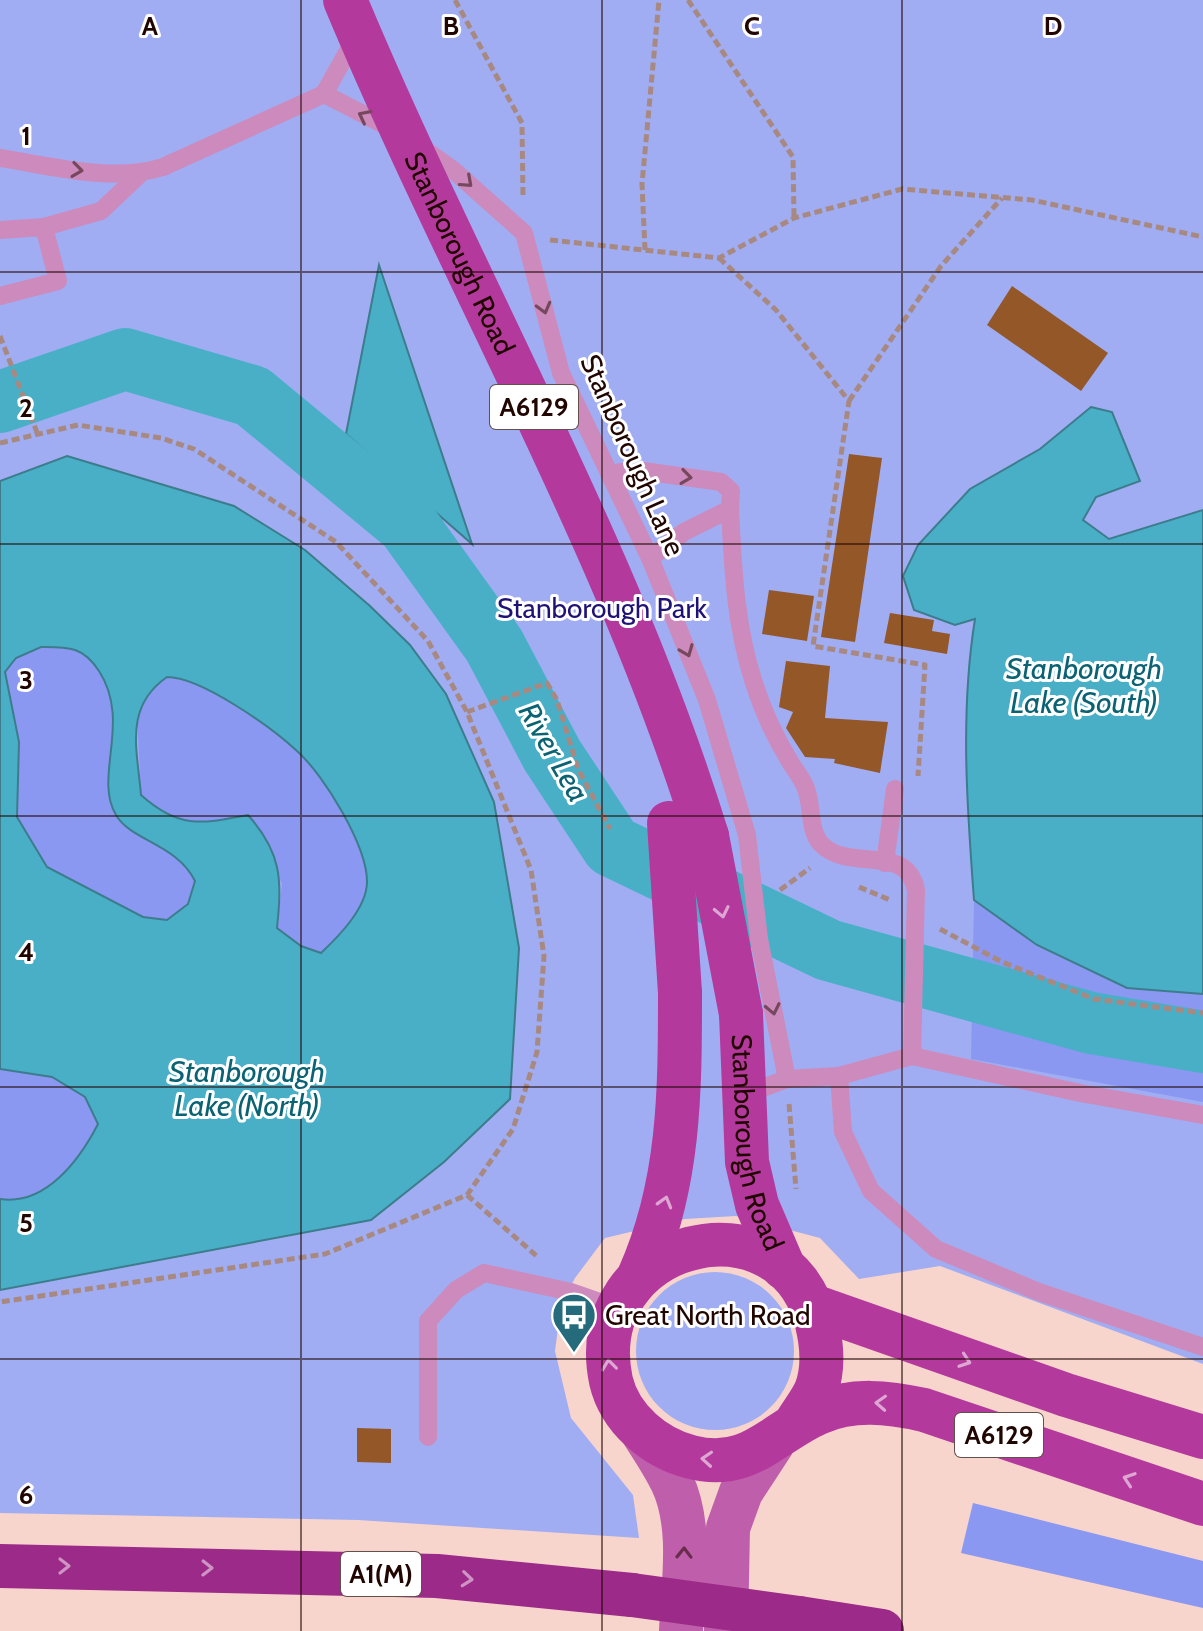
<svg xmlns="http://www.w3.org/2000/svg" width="1203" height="1631" font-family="Cabin,sans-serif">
<rect width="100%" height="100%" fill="#f7d5cc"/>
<g fill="#a1adf2">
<polygon points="0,0 1203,0 1203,1364 940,1266 859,1279 820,1238 736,1216 685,1219 605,1238 575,1278 561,1305 555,1351 571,1418 633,1495 639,1538 358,1520 0,1513"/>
<circle cx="715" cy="1351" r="79"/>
</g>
<g fill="#8a98f2">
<polygon points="41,647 76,647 93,661 110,688 115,734 108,790 147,839 186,863 195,881 188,904 167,920 143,917 47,867 16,817 19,742 5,672 16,658"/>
<path d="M167,677C172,677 180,676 185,677C213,687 275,730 297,751C324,774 369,847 367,884C366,909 338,937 321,953L301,946L277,928L282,884L249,815C201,824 179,829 141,795L137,715L147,691Z"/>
<polygon points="974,900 1037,945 1127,987 1203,994 1203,1102 971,1059"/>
<path d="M0,1069L52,1077L85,1097L98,1124C80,1159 47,1206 0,1199Z"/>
<polygon points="973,1503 1203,1561 1203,1608 961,1553"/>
</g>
<g fill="#49afc7" stroke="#3d7c8c" stroke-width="2" fill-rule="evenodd">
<polygon points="379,265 472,544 346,434"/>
<path d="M1091,407L1112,412L1140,481L1096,497L1083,520L1109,539L1203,510V994L1127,988L1037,945L974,900C967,807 960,712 975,619L955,625L914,610L903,576L918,545L970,489L1040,449Z"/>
<path d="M67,456L234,506L305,550L370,606L410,645L446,694L494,802L519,948L510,1099L444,1162L371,1220L0,1290V1199C46,1206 80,1159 98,1124L85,1097L52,1077L0,1069V481ZM41,647C68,647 83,646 99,671C132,722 93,777 116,815C131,841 177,844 195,881L188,904L167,920L143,917L47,867L17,817L19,742L5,672L16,658ZM167,677C201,677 271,727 297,751C324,775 368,847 367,883C366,909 338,937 321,953L301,946L277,928C282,880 282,853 248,815C201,824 179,829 141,795C137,748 124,707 167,677Z"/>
</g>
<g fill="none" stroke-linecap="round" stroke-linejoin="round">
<polyline stroke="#49afc7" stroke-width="62" points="0,402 125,359 252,396 407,524 494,645 552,755 612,846 828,950 1091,1023 1203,1042"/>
</g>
<g fill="#935728">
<polygon points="1012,286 1108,353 1081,391 987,325"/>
<polygon points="849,454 882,458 855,642 821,637"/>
<polygon points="769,590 814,596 807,641 762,634"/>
<polygon points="890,613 934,620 932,631 950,634 947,654 884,643"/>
<polygon points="786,661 830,666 825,718 888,722 880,773 834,763 835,759 805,757 786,728 793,712 779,707"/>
<polygon points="357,1428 391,1429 391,1463 357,1462"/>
</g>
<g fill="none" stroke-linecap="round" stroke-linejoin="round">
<g stroke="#a88982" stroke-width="5" stroke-dasharray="8 4" stroke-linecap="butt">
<polyline points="455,0 522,123 523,198"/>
<polyline points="688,0 793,157 794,218"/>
<polyline points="550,240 719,258 794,218 902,189 1032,200 1203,237"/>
<polyline points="645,250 642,184 659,0"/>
<polyline points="719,258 776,310 849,401 813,646 925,665 918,776"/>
<polyline points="0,336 38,435"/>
<polyline points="849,401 941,266 1002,198"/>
<polyline points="0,443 78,425 161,438 194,449 336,542 428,641 467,712 531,870 544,956 537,1052 513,1129 467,1195 325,1254 0,1302"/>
<polyline points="467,712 547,683 557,700 578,769 610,829"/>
<polyline points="859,887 890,900"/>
<polyline points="780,890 810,868"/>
<polyline points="940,929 1002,962 1094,999 1203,1013"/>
<polyline points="789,1104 796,1189"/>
<polyline points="467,1195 539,1258"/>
</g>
<g stroke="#cc8bbc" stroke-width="18">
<polyline points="324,94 396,131"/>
<polyline points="421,147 452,169 524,233 561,373 650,558 707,700 747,835"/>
<path d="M0,158C52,166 112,183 163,167L324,94L357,35"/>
<polyline points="44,227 101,211 139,175"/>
<polyline points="0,230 44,227 58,281 0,296"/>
<polyline points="609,474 636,470 721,482 731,491 730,509 684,532 650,558"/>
<path d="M730,509C733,568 735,625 754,683C762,708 775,737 789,760C794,769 801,777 805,786C813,803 808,830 821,844C849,873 907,842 916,890L912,1056"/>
<polyline points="885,863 895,789"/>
<polyline points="759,939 787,1079"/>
<polyline points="839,1076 843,1132 871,1191 936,1249 1039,1292 1203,1347"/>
<polyline points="746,1094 787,1079 839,1076 912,1056 1080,1093 1203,1115"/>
<polyline points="428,1437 428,1321 456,1290 484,1273 571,1292 617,1308"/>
</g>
<g stroke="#bf5fab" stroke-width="44">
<path d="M643,1433C653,1449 664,1465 672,1482C693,1526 683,1584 681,1631"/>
<polyline points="726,1631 728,1528 741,1492 773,1443"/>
</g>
<g stroke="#b4399d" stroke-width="44">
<path id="s1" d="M345,0C462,281 617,544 707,836"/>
<path id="s2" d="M741,1014L747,1162L757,1205L784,1268"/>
<path d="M639,1276C680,1184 680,1091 680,993"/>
<polyline points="813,1306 1066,1395 1203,1437"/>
<path d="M794,1426C800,1415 811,1402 816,1390C824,1369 822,1345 817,1324C784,1188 581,1240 611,1381C620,1419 655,1448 691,1457C749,1472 772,1433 818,1413C853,1398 888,1402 924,1410L1203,1504"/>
</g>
<g stroke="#9c2a88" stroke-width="44">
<polyline points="0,1566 437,1576 632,1595"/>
<polyline points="799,1618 882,1631"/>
</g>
<polyline stroke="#cc8bbc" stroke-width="18" points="747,835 759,939"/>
<g stroke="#b4399d" stroke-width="44">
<polyline points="669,823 680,993"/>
<polyline points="707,836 741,1014"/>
</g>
<polyline stroke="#9c2a88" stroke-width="44" points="632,1595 799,1618"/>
</g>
<defs><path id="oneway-chevron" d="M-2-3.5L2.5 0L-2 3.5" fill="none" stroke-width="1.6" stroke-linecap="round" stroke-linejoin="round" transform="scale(2)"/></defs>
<g stroke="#76485e">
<use href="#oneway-chevron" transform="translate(364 116) rotate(-153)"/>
<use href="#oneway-chevron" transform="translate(77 170) rotate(8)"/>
<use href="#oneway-chevron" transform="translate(467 182) rotate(42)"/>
<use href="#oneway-chevron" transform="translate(544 308) rotate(75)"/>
<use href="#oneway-chevron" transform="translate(686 477) rotate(8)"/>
<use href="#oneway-chevron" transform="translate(687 651) rotate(68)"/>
<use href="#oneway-chevron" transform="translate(773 1009) rotate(78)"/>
</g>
<g stroke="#dda6d3">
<use href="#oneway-chevron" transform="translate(722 912) rotate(78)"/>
<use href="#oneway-chevron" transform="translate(665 1202) rotate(-74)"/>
<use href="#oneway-chevron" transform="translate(965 1361) rotate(19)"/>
<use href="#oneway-chevron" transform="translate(609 1365) rotate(-97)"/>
<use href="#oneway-chevron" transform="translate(881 1403) rotate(-177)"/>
<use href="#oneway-chevron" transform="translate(707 1459) rotate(-176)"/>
<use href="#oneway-chevron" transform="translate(1129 1479) rotate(-161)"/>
</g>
<use stroke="#682d4d" href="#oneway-chevron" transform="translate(684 1553) rotate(-89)"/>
<g stroke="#ce94c4">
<use href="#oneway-chevron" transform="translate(64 1566)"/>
<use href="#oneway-chevron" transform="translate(207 1568) rotate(1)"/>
<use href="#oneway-chevron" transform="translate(467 1579) rotate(6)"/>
</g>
<path fill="none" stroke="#200501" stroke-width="2" stroke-opacity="0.55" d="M301,0V1631M602,0V1631M902,0V1631M0,272H1203M0,544H1203M0,816H1203M0,1087H1203M0,1359H1203"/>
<defs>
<g id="bus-pin" transform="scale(2.3)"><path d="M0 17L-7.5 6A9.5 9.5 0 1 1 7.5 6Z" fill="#266b7b" stroke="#fff"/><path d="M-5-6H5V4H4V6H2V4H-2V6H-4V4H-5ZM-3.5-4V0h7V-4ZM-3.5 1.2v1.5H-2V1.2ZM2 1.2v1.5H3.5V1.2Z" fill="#fff"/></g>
</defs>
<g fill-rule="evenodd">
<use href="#bus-pin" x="574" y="1315"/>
</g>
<g text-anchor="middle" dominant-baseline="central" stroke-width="6" stroke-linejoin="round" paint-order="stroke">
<g fill="#fff" stroke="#63504d" stroke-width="2">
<rect x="490" y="385" width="88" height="44" rx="6"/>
<rect x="955" y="1413" width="88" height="44" rx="6"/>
<rect x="341" y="1552" width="80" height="44" rx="6"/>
</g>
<g font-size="26" font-weight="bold" fill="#200501">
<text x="534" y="407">A6129</text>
<text x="999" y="1435">A6129</text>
<text x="381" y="1574">A1(M)</text>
</g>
<g font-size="28" fill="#200501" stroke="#fff">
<text stroke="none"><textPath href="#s1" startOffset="278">Stanborough Road</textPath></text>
<text transform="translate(633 455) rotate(66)">Stanborough Lane</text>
<text stroke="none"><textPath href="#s2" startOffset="130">Stanborough Road</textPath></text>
</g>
<g font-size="28" fill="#1f1277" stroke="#fff">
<text x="602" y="608">Stanborough Park</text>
</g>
<g font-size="28" fill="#200501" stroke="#fff" text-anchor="start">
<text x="605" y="1315">Great North Road</text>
</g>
<g font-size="30" font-style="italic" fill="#0a6273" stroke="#fff">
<text x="1084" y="668">Stanborough<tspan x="1084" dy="34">Lake (South)</tspan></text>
<text transform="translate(554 752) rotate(60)">River Lea</text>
<text x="247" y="1071">Stanborough<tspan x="247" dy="34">Lake (North)</tspan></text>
</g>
</g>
<g font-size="26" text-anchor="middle" font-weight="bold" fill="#200501" stroke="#fff" stroke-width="6" stroke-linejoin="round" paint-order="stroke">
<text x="150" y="35">A</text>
<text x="451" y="35">B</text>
<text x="752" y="35">C</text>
<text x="1053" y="35">D</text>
<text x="26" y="145">1</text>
<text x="26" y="417">2</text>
<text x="26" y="689">3</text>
<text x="26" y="961">4</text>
<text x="26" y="1232">5</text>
<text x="26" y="1504">6</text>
</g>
</svg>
